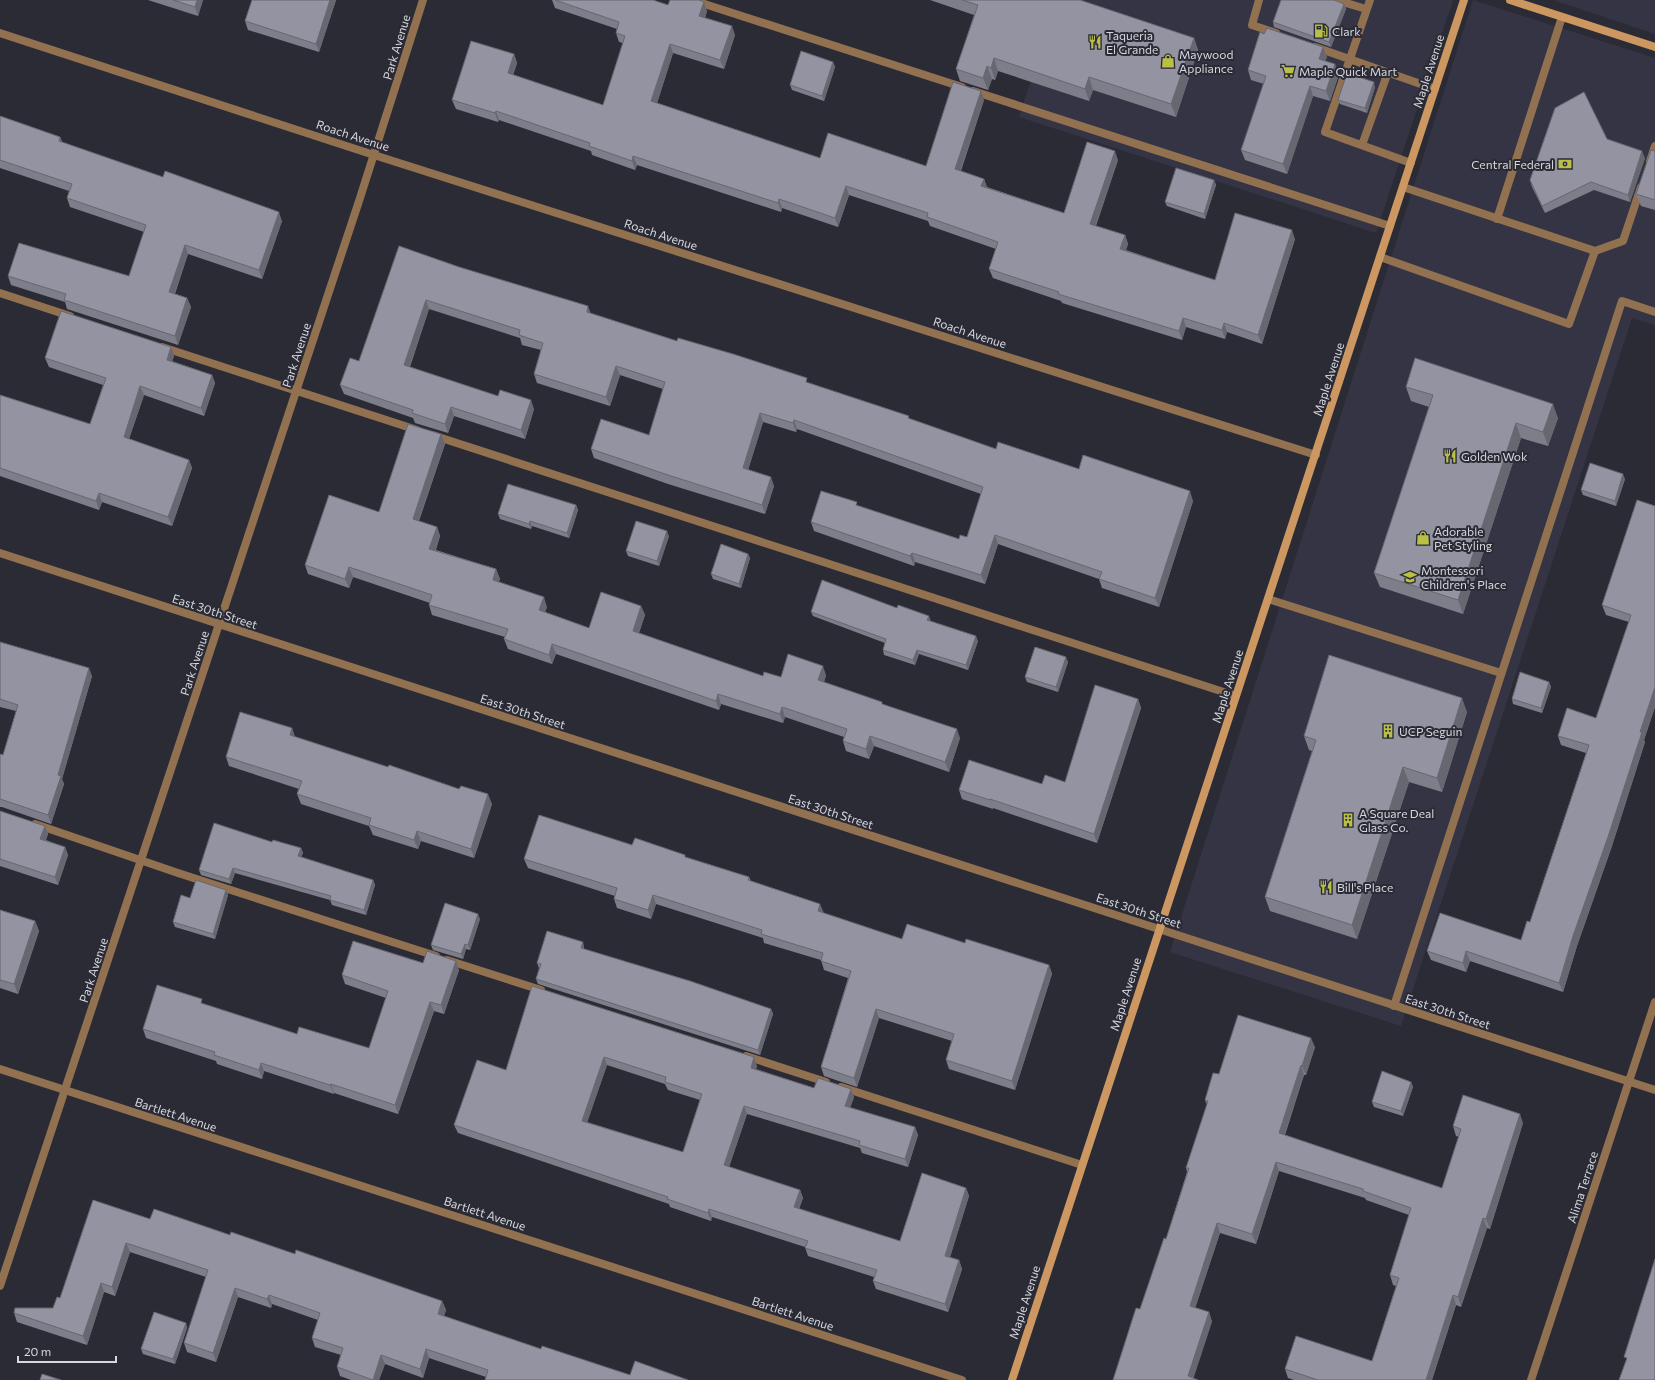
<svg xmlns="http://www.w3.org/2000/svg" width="1655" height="1380" font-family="Commissioner,sans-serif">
<rect width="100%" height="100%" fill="#2b2b36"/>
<g fill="#343444">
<polygon points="1057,0 1453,0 1376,233 1019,117"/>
<polygon points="1473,0 1655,58 1655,325 1632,318 1401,1026 1170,952"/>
<polygon points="1553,0 1655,0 1655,34"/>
</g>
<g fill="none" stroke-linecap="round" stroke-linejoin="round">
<g stroke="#927150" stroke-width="8">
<polyline points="692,0 962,87"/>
<polyline points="1259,0 1252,25 1276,33"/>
<polyline points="1336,0 1366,9"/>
<polyline points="1370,0 1325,132 1411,163"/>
<polyline points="1315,47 1435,89"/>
<polyline points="973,91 1390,226"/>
<polyline points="1362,145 1388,72"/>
<polyline points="1650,161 1655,146"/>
<polyline points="1403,187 1595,251 1623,241 1641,187"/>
<polyline points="1497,219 1562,17"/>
<polyline points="1380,257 1569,324 1595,251"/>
<polyline points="0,293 70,316"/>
<polyline points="162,347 417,430"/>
<polyline points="432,435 1236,696"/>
<polyline points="1268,599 1501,673"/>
<polyline points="35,824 178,873 436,956"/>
<polyline points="447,960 541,990"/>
<polyline points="1394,1006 1622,301 1655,312"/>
<polyline points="746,1056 826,1082"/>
<polyline points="841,1087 1082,1165"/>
</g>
<g stroke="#927150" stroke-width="8">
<polyline points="0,33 374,155 1316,455"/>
<polyline points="0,553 1655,1090"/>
<polyline points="0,1069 962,1380"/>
<polyline points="0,1286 360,198 423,0"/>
<polyline points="1531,1380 1655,1002"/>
</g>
<g stroke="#cc9761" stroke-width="8">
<polyline points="1510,0 1655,47"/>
<polyline points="1012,1380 1464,0"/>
</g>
</g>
<g fill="#7e7e8a" fill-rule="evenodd">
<polygon points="148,0 203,0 198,16"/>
<polygon points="252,0 336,0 319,52 248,30 245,21"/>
<polygon points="552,0 653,0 668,5 707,11 705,18 735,35 724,69 673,53 657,103 820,158 926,166 984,100 961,171 984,179 987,187 1064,213 1118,160 1096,226 1125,235 1128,244 1126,250 1215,280 1295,239 1262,344 1227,332 1225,339 1186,327 1182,340 1062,303 1061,301 993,278 989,269 996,249 930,226 928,221 849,195 838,227 782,208 781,212 637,165 635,170 592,155 591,151 499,120 498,122 456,109 452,100 514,54 517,63 513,75 603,105 623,43 619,42 616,33 617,29 555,8"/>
<polygon points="930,0 1080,0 1194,38 1198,50 1176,117 1093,90 1089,101 998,71 995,80 992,79 988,90 960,81 956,69 974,15"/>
<polygon points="1344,4 1346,9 1331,47 1274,27 1273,22"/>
<polygon points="1264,34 1323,47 1327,57 1325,61 1339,74 1330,101 1313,96 1287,174 1245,160 1241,150 1264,84 1251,80 1248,70"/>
<polygon points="833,62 835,67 824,101 792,90 790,85"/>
<polygon points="1375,87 1367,113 1340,104 1338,100"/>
<polygon points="0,116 60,137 62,142 282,221 262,279 188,254 175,294 187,298 191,307 178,345 67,309 65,302 11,285 8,276 129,276 144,232 70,207 67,198 69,191 0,168"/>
<polygon points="1607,139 1645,158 1630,202 1594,190 1545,213 1532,187 1530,180"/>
<polygon points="1655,151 1655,210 1641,206 1636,194"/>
<polygon points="1214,180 1216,185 1205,219 1167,206 1165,202"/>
<polygon points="399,246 591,314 809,383 910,419 996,449 1079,469 1193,501 1159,607 1102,588 1099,579 998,544 985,584 915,562 914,566 814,531 811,522 858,506 959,539 967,537 981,494 797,429 796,432 763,422 748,470 774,486 765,514 668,484 594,458 591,449 649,435 663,389 620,375 610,406 537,383 534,374 541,350 522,345 520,338 429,309 410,367 534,409 525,439 454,416 448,433 415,423 413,418 344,394 340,385 359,361"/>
<polygon points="174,356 172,361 212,375 215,383 204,416 144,395 129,439 189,460 192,468 172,526 102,502 99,510 0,476 0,395 90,424 103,385 49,367 45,358"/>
<polygon points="1406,387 1558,418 1548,446 1521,438 1463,614 1380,587 1374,573 1429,407 1411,401"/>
<polygon points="441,434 445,444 419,521 437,527 440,536 436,550 496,569 500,579 498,582 547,607 545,612 589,628 641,606 645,615 639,633 763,676 781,677 826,675 824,682 883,704 960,738 949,772 874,746 869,759 846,751 843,741 844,737 785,717 783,723 721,704 719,710 556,654 552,664 508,649 504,639 505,637 432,615 429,605 430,603 353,577 349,588 308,574 305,565 379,512"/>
<polygon points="1625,479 1616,506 1583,495 1581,490"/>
<polygon points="576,505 578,510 569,538 532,526 531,529 500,519 498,514"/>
<polygon points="1655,506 1655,707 1644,740 1645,742 1612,846 1577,946 1563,992 1470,961 1466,972 1431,960 1427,951 1521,940 1530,922 1586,753 1561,745 1558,736 1596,718 1629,622 1606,615 1602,605"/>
<polygon points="669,536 659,566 628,556 626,551"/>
<polygon points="748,554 750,558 741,588 713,579 711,574"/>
<polygon points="811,612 931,621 978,641 968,670 919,654 915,665 884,655 883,650 885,643 813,616"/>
<polygon points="0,642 92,676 62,779 64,784 51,824 2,807 0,807 0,754 3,755 16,711 0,707"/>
<polygon points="1068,662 1058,692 1027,682 1025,677"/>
<polygon points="1549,682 1551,687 1542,713 1513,704 1512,699"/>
<polygon points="1138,699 1141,708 1097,843 993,808 993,809 962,799 959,790 1065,782"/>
<polygon points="1467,712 1442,792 1409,782 1357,939 1270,911 1265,897 1312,751 1309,750 1304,736"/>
<polygon points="292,728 295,737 492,804 474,858 421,841 418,849 373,835 369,826 301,804 297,794 299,789 229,766 226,757"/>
<polygon points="0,811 45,826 48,834 46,840 65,847 68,855 58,885 0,866"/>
<polygon points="272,842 301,848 303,853 301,857 373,880 375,885 366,915 332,905 330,900 235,873 231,884 201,875 199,870"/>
<polygon points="632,845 686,857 749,877 751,881 824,913 902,939 965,943 1049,965 1052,974 1015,1090 949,1069 946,1060 952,1041 879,1018 857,1087 824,1076 821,1067 848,978 824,970 821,960 764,943 763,938 656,904 651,919 617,908 614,899 615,896 528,868 524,859"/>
<polygon points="226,890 228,895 215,939 175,927 173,922 190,898"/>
<polygon points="0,910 35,921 39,931 18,994 0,988"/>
<polygon points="480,919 470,950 466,949 463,959 433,950 431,945"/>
<polygon points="584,946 584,949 771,1009 773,1014 760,1055 538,984 536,979 539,968 537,963"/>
<polygon points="423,963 459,970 444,1014 434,1011 398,1114 334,1093 334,1094 264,1071 262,1079 217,1064 216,1061 146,1038 143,1029 204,1004 297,1034 369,1048 386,998 345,984 342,975"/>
<path d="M532,986L757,1066L756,1069L814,1088L854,1097L850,1108L915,1127L918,1135L908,1167L862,1153L860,1148L747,1114L729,1167L800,1190L803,1198L799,1209L900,1241L966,1188L969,1196L950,1257L959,1260L962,1269L948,1312L876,1289L873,1281L874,1277L808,1256L805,1247L712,1217L711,1221L670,1207L669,1204L458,1133L454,1125L506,1070ZM607,1065L665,1084L668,1090L700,1100L683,1152L587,1122Z"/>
<polygon points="1315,1047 1306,1075 1304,1075 1285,1135 1442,1188 1459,1137 1456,1136 1453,1126 1523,1123 1490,1229 1487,1228 1461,1307 1456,1305 1432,1380 1294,1380 1288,1378 1285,1369 1372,1361 1396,1286 1393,1285 1390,1275 1409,1215 1366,1200 1365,1198 1279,1171 1256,1244 1220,1233 1195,1308 1209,1312 1212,1322 1113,1380 1140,1309 1166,1239 1187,1172 1186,1168 1207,1105 1205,1100 1219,1074"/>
<polygon points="1411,1082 1413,1087 1403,1116 1374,1107 1372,1102"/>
<polygon points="150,1219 230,1235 295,1254 442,1301 446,1310 444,1316 541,1349 630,1375 688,1380 486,1377 429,1358 423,1378 385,1364 379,1380 351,1380 340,1376 337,1367 341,1355 315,1347 312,1338 318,1320 272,1304 271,1308 238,1297 216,1362 187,1352 184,1343 206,1277 130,1252 115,1296 104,1292 87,1345 17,1322 14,1313 53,1308 60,1298"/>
<polygon points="186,1323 187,1328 175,1364 143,1354 141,1349"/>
</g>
<g fill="#676771">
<polygon points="197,0 203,0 198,16 195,7"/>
<polygon points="330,0 336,0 319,52 316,44"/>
<polygon points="704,2 707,11 703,25 699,16"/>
<polygon points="1344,4 1346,9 1331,47 1329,42"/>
<polygon points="732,26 735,35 724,69 720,60"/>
<polygon points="1194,38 1198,50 1176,117 1171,104"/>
<polygon points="670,44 673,53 655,110 651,101"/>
<polygon points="1323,47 1327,57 1322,69 1319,59"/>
<polygon points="514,54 517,63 511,82 508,73"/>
<polygon points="994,58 998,71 995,80 991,68"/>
<polygon points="833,62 835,67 824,101 822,96"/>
<polygon points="1335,64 1339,74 1330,101 1326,91"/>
<polygon points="987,66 992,79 988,90 983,78"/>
<polygon points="1089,77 1093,90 1089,101 1085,89"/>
<polygon points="1374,82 1375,87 1367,113 1365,108"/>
<polygon points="1310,86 1313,96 1287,174 1283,164"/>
<polygon points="981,91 984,100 958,178 955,169"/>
<polygon points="496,111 499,120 498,122 495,113"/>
<polygon points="60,137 64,145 59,141"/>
<polygon points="1115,151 1118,160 1093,233 1090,224"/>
<polygon points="1642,151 1645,158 1630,202 1628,195"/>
<polygon points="633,156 637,165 635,170 632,161"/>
<polygon points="984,179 987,188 981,186"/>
<polygon points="1214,180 1216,185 1205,219 1204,214"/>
<polygon points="846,186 849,195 838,227 835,218"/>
<polygon points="779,199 782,208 781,212 778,203"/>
<polygon points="279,212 282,221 262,279 259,270"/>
<polygon points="1292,230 1295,239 1262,344 1258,335"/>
<polygon points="1125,235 1128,244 1123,258 1120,249"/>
<polygon points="185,245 188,254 172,301 169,292"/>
<polygon points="187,298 191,307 178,345 175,336"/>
<polygon points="426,300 429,309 407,374 404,365"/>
<polygon points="588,306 592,316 587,312"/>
<polygon points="1183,318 1186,327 1182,340 1179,331"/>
<polygon points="1224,323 1227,332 1225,339 1222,330"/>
<polygon points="171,347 174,356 170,368 167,360"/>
<polygon points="616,366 620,375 610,406 606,397"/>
<polygon points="212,375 215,383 204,416 201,408"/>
<polygon points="140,386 144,395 127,445 124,437"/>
<polygon points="531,400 534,409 525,439 521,430"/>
<polygon points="1553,404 1558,418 1548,446 1543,432"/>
<polygon points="451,407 454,416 448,433 445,424"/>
<polygon points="760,413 763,422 746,477 743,468"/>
<polygon points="794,420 797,429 796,432 793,423"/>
<polygon points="1516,423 1521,438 1463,614 1458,600"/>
<polygon points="441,434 445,444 416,528 413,519"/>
<polygon points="189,460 192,468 172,526 168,517"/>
<polygon points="1623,474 1625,479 1616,506 1615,501"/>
<polygon points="771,477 774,486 765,514 762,505"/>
<polygon points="1190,491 1193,501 1159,607 1155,598"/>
<polygon points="99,493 102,502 99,510 96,501"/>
<polygon points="576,505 578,510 569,538 567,533"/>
<polygon points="530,521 532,526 531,529 529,524"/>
<polygon points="437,527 440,536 433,558 429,549"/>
<polygon points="667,531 669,536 659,566 657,561"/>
<polygon points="995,535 998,544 985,584 981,575"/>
<polygon points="912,553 915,562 914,566 910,556"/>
<polygon points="748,554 750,558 741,588 739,584"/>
<polygon points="349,567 353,577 349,588 345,579"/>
<polygon points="496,569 500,579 496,590 493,580"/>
<polygon points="544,597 547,607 543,619 539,610"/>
<polygon points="641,606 645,615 636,640 633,631"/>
<polygon points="929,616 931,621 927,620"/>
<polygon points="976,636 978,641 968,670 966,665"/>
<polygon points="552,644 556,654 552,664 549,655"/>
<polygon points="917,650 919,654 915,665 913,660"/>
<polygon points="1066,657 1068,662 1058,692 1056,687"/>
<polygon points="823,666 826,675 822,690 818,680"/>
<polygon points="89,668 92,676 62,779 64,784 51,824 48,815 58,775"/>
<polygon points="1549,682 1551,687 1542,713 1541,708"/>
<polygon points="1655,687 1655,707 1644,740 1645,742 1612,846 1577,946 1563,992 1559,983 1573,936"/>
<polygon points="718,694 721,704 719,710 716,701"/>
<polygon points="1462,698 1467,712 1442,792 1437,778"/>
<polygon points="1138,699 1141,708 1097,843 1094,834"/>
<polygon points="782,707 785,717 783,723 780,714"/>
<polygon points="292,728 295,738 290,735"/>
<polygon points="957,729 960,738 949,772 945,762"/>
<polygon points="870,736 874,746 869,759 866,749"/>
<polygon points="1403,767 1409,782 1357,939 1352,925"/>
<polygon points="488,794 492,804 474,858 471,849"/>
<polygon points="45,826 48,834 43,847 40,839"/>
<polygon points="417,831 421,841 418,849 414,840"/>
<polygon points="65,847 68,855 58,885 55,877"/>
<polygon points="301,848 303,853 300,861 298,856"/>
<polygon points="233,868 235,873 231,884 229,879"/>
<polygon points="373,880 375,885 366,915 364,910"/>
<polygon points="226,890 228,895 215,939 213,934"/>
<polygon points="653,895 656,904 651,919 648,910"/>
<polygon points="820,904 824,913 818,911"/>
<polygon points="478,914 480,919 470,950 468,945"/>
<polygon points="35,921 39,931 18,994 14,984"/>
<polygon points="583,942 584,946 582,953 581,948"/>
<polygon points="465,944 466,949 463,959 461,954"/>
<polygon points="1466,951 1470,961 1466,972 1463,963"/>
<polygon points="456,961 459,970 444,1014 441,1005"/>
<polygon points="1049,965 1052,974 1015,1090 1012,1081"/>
<polygon points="430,1002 434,1011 398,1114 395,1105"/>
<polygon points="771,1009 773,1014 760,1055 758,1050"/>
<polygon points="876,1009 879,1018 857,1087 854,1078"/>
<polygon points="1311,1038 1315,1047 1306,1075 1302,1066"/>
<polygon points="604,1057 607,1065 585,1129 582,1121"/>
<polygon points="754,1057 757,1066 754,1076 751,1068"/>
<polygon points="261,1063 264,1071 262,1079 259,1070"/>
<polygon points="1301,1065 1304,1075 1282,1142 1279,1133"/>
<polygon points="1411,1082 1413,1087 1403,1116 1401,1111"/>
<polygon points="331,1084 334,1093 334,1094 330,1085"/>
<polygon points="851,1089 854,1097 848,1114 845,1106"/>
<polygon points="744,1106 747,1114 727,1173 724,1165"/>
<polygon points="1520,1114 1523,1123 1490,1229 1486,1219"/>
<polygon points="915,1127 918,1135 908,1167 905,1159"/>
<polygon points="1276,1162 1279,1171 1256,1244 1252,1234"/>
<polygon points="966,1188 969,1196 948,1264 945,1256"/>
<polygon points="800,1190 803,1198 797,1215 794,1207"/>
<polygon points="709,1209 712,1217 711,1221 708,1213"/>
<polygon points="1483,1218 1487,1228 1461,1307 1458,1297"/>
<polygon points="1217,1223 1220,1233 1193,1315 1190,1306"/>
<polygon points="126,1243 130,1252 115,1296 112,1287"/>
<polygon points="959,1260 962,1269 948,1312 945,1304"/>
<polygon points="101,1283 104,1292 87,1345 83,1336"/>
<polygon points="235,1288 238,1297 216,1362 213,1353"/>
<polygon points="269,1295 272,1304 271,1308 267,1299"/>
<polygon points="1453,1295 1456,1305 1432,1380 1426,1380"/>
<polygon points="442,1301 446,1310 441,1323 438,1314"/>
<polygon points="1209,1312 1212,1322 1193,1380 1188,1376"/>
<polygon points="186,1323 187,1328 175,1364 173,1359"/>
<polygon points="426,1349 429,1358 423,1378 420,1369"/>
<polygon points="381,1355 385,1364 379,1380 373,1380"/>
</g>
<g fill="#9393a1" stroke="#676771" fill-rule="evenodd">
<polygon points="173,0 197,0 195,7"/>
<polygon points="252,0 330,0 316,44 245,21"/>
<polygon points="555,0 653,0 668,5 670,0 699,0 704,2 699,16 732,26 720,60 670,44 651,101 820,158 828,133 926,166 953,82 981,91 955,169 984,179 981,186 1064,213 1087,142 1115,151 1090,224 1125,235 1120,249 1215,280 1235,213 1292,230 1258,335 1224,323 1222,330 1183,318 1179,331 1058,294 1059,292 989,269 998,242 927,217 928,213 846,186 835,218 779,199 778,203 633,156 632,161 589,146 590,143 496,111 495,113 452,100 471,41 514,54 508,73 603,105 625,36 616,33 619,22"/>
<polygon points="962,0 1080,0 1194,38 1171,104 1089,77 1085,89 994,58 991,68 987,66 983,78 956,69 978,5"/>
<polygon points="1281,0 1334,0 1344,4 1329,42 1273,22"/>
<polygon points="1267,28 1323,47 1319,59 1335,64 1326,91 1310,86 1283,164 1241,150 1266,76 1248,70 1260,32 1264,34"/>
<polygon points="801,51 833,62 822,96 790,85"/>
<polygon points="1347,73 1374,82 1365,108 1338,100"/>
<polygon points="1584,92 1607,139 1642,151 1628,195 1591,182 1542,206 1530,180 1555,108"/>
<polygon points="0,116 60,137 59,141 163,177 165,171 279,212 259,270 185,245 169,292 187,298 175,336 64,300 66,294 8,276 19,243 129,276 146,225 67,198 72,184 0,160"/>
<polygon points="1651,150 1655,151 1655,200 1636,194"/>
<polygon points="1176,168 1214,180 1204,214 1165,202"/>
<polygon points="399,246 459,267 588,306 587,312 677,341 678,338 733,354 807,378 806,382 909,416 908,418 996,449 998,442 1079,469 1083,455 1190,491 1155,598 1099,579 1102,572 995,535 981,575 912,553 910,556 811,522 821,491 857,502 856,505 959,539 960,535 967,537 983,487 794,420 793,423 760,413 743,468 771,477 762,505 665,474 591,449 601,419 649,435 665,382 616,366 606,397 534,374 543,343 519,335 520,330 426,300 404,365 498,396 500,390 531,400 521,430 451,407 445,424 412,413 413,410 340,385 350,358 359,361"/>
<polygon points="61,311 171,347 167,360 212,375 201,408 140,386 124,437 189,460 168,517 99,493 96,501 0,468 0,395 90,424 106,378 45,358"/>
<polygon points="1415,358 1553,404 1543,432 1516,423 1458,600 1374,573 1433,395 1406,387"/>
<polygon points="408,424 441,434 413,519 437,527 429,549 496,569 493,580 544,597 539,610 589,628 601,592 641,606 633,631 763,676 764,672 781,677 788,654 823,666 818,680 882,702 882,704 957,729 945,762 870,736 866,749 843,741 847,729 782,707 780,714 718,694 716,701 552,644 549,655 504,639 508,629 429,605 432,595 349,567 345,579 305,565 329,495 379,512"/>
<polygon points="1590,463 1623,474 1615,501 1581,490"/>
<polygon points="508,484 576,505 567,533 530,521 529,524 498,514"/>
<polygon points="1637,500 1655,506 1655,687 1640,732 1642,732 1608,837 1573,936 1559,983 1466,951 1463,963 1427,951 1440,913 1521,940 1527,921 1530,922 1589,745 1558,736 1567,708 1596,718 1631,615 1602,605"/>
<polygon points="636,521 667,531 657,561 626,551"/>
<polygon points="721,544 748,554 739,584 711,574"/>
<polygon points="822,580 897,608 898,605 929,616 927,620 976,636 966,665 917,650 913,660 883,650 886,639 811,612"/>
<polygon points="0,642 89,668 58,775 61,776 48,815 0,799 0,754 3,755 18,705 0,699"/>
<polygon points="1035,647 1066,657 1056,687 1025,677"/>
<polygon points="1329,655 1462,698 1437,778 1403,767 1352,925 1265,897 1316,740 1304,736"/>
<polygon points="1520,672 1549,682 1541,708 1512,699"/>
<polygon points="1095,685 1138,699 1094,834 990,799 990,800 959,790 969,760 1042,784 1045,775 1065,782"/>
<polygon points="240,712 292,728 290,735 388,767 389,765 459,789 461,786 488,794 471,849 417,831 414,840 369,825 371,818 297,794 302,781 226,757"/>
<polygon points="0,811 45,826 40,839 65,847 55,877 0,859"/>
<polygon points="539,815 632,845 635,838 685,855 685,857 749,877 748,880 820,904 818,911 902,939 907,924 965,943 966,939 1049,965 1012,1081 946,1060 954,1034 876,1009 854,1078 821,1067 851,971 821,961 823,953 761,934 762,930 653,895 648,910 614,899 617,888 524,859"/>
<polygon points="214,823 272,842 273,840 301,848 298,856 373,880 364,910 330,900 331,896 233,868 229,879 199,870"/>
<polygon points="196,880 226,890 213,934 173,922 181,895 190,898"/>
<polygon points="445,903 478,914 468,945 465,944 461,954 431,945"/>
<polygon points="0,910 35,921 14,984 0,980"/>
<polygon points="547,931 583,942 581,948 690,981 771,1009 758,1050 536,979 541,964 537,963"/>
<polygon points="353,941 423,963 427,951 456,961 441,1005 430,1002 395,1105 331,1084 330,1085 261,1063 259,1070 214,1055 215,1052 143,1029 157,985 202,999 201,1003 297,1034 299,1027 369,1048 388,991 342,975"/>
<path d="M532,986L754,1057L751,1068L814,1088L818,1078L851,1089L845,1106L915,1127L905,1159L859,1145L860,1141L744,1106L724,1165L800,1190L794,1207L900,1241L922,1173L966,1188L945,1256L959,1260L945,1304L873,1281L877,1270L805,1248L808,1241L709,1209L708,1213L667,1199L668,1197L454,1125L477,1060L506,1070ZM604,1057L666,1077L665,1082L702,1094L683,1152L582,1121Z"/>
<polygon points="1238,1015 1311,1038 1302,1066 1301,1065 1279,1133 1442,1188 1461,1129 1453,1126 1463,1095 1520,1114 1486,1219 1483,1218 1458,1297 1453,1295 1426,1380 1318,1380 1285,1369 1296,1336 1372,1361 1399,1278 1390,1275 1411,1208 1363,1191 1363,1189 1276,1162 1252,1234 1217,1223 1190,1306 1209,1312 1188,1376 1198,1380 1113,1380 1136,1308 1140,1309 1164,1238 1166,1239 1189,1168 1186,1168 1208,1101 1205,1100 1213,1073 1219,1074"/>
<polygon points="1382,1071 1411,1082 1401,1111 1372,1102"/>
<polygon points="93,1200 150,1219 154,1209 230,1235 231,1232 295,1254 296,1250 442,1301 438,1314 541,1349 542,1346 630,1375 635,1361 688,1380 485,1380 488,1370 426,1349 420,1369 381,1355 373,1380 337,1367 343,1348 312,1338 320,1313 269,1295 267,1299 235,1288 213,1353 184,1343 208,1270 126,1243 112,1287 101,1283 83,1336 14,1313 15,1308 53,1308 57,1297 60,1298"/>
<polygon points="1655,1259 1655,1380 1619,1380 1627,1358 1624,1357"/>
<polygon points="154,1312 186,1323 173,1359 141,1349"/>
<polygon points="42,1374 61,1380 40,1380"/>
</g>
<defs>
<g id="fuel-bare" transform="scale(1.08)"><path d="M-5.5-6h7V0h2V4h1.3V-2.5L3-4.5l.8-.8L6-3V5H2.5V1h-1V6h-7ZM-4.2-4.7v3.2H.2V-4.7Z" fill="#b9c046" stroke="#2b2b36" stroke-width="2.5" paint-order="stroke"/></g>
<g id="restaurant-bare" transform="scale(1.08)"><path d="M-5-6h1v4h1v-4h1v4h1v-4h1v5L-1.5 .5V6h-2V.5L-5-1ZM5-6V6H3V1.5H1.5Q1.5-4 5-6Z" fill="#b9c046" stroke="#2b2b36" stroke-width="2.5" paint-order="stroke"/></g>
<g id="shop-bare" transform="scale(1.08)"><path d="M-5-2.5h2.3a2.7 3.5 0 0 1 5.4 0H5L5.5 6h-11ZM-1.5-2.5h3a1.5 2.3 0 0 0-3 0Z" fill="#b9c046" stroke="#2b2b36" stroke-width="2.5" paint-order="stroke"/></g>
<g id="supermarket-bare" transform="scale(1.08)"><path d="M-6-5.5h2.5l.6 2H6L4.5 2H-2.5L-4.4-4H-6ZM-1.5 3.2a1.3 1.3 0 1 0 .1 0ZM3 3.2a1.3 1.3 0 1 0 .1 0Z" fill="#b9c046" stroke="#2b2b36" stroke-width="2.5" paint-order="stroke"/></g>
<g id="bank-bare" transform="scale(1.08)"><path d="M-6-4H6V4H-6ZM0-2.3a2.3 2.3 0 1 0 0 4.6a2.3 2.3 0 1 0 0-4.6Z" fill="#b9c046" stroke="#2b2b36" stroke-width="2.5" paint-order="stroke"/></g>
<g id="school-bare" transform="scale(1.08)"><path d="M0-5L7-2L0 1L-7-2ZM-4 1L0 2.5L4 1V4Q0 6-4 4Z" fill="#b9c046" stroke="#2b2b36" stroke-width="2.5" paint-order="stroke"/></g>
<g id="building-bare" transform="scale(1.08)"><path d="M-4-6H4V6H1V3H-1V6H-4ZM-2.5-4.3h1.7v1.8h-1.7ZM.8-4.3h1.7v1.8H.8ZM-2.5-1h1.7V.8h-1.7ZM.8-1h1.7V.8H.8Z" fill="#b9c046" stroke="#2b2b36" stroke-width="2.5" paint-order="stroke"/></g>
</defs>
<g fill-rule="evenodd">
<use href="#fuel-bare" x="1321" y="31"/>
<use href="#restaurant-bare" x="1095" y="42"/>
<use href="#shop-bare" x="1168" y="61"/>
<use href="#supermarket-bare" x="1288" y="71"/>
<use href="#bank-bare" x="1565" y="164"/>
<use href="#restaurant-bare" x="1450" y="456"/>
<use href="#shop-bare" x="1423" y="538"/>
<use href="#school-bare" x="1410" y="577"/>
<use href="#building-bare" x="1388" y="731"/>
<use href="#building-bare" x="1348" y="820"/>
<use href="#restaurant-bare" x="1326" y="887"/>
</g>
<g text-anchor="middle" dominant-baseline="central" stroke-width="4" stroke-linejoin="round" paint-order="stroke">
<g font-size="12" fill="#d7d7de" stroke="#2b2b36" text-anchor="start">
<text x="1332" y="31">Clark</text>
<text x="1106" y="35">Taqueria<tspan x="1106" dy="14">El Grande</tspan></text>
<text x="1179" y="54">Maywood<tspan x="1179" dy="14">Appliance</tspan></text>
<text x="1299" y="71">Maple Quick Mart</text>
<text x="1554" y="164" text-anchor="end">Central Federal</text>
<text x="1461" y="456">Golden Wok</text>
<text x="1434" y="531">Adorable<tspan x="1434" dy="14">Pet Styling</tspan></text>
<text x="1421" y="570">Montessori<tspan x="1421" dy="14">Children's Place</tspan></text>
<text x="1399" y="731">UCP Seguin</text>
<text x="1359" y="813">A Square Deal<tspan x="1359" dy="14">Glass Co.</tspan></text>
<text x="1337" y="887">Bill's Place</text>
</g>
<g font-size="12" fill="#d7d7de" stroke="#2b2b36">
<text transform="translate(396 47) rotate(-73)">Park Avenue</text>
<text transform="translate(1428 71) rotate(-72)">Maple Avenue</text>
<text transform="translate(353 135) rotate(18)">Roach Avenue</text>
<text transform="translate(661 234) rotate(18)">Roach Avenue</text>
<text transform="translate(970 332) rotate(18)">Roach Avenue</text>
<text transform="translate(296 355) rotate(-72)">Park Avenue</text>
<text transform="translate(1328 379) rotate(-72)">Maple Avenue</text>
<text transform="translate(215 611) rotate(18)">East 30th Street</text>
<text transform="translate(194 663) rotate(-72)">Park Avenue</text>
<text transform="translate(1227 686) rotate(-72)">Maple Avenue</text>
<text transform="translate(523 711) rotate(18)">East 30th Street</text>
<text transform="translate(831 811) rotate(18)">East 30th Street</text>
<text transform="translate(1139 910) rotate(18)">East 30th Street</text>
<text transform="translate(93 970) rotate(-72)">Park Avenue</text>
<text transform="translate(1125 994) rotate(-72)">Maple Avenue</text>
<text transform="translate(1448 1011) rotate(18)">East 30th Street</text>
<text transform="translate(176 1114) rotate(18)">Bartlett Avenue</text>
<text transform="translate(1582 1187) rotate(-72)">Alima Terrace</text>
<text transform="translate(485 1213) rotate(18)">Bartlett Avenue</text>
<text transform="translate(1024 1302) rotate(-72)">Maple Avenue</text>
<text transform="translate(793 1313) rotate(18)">Bartlett Avenue</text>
</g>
</g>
<path d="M18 1356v6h98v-6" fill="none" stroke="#d7d7de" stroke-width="2"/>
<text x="24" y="1356" font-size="12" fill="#d7d7de" stroke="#2b2b36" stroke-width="3" paint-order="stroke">20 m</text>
</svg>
